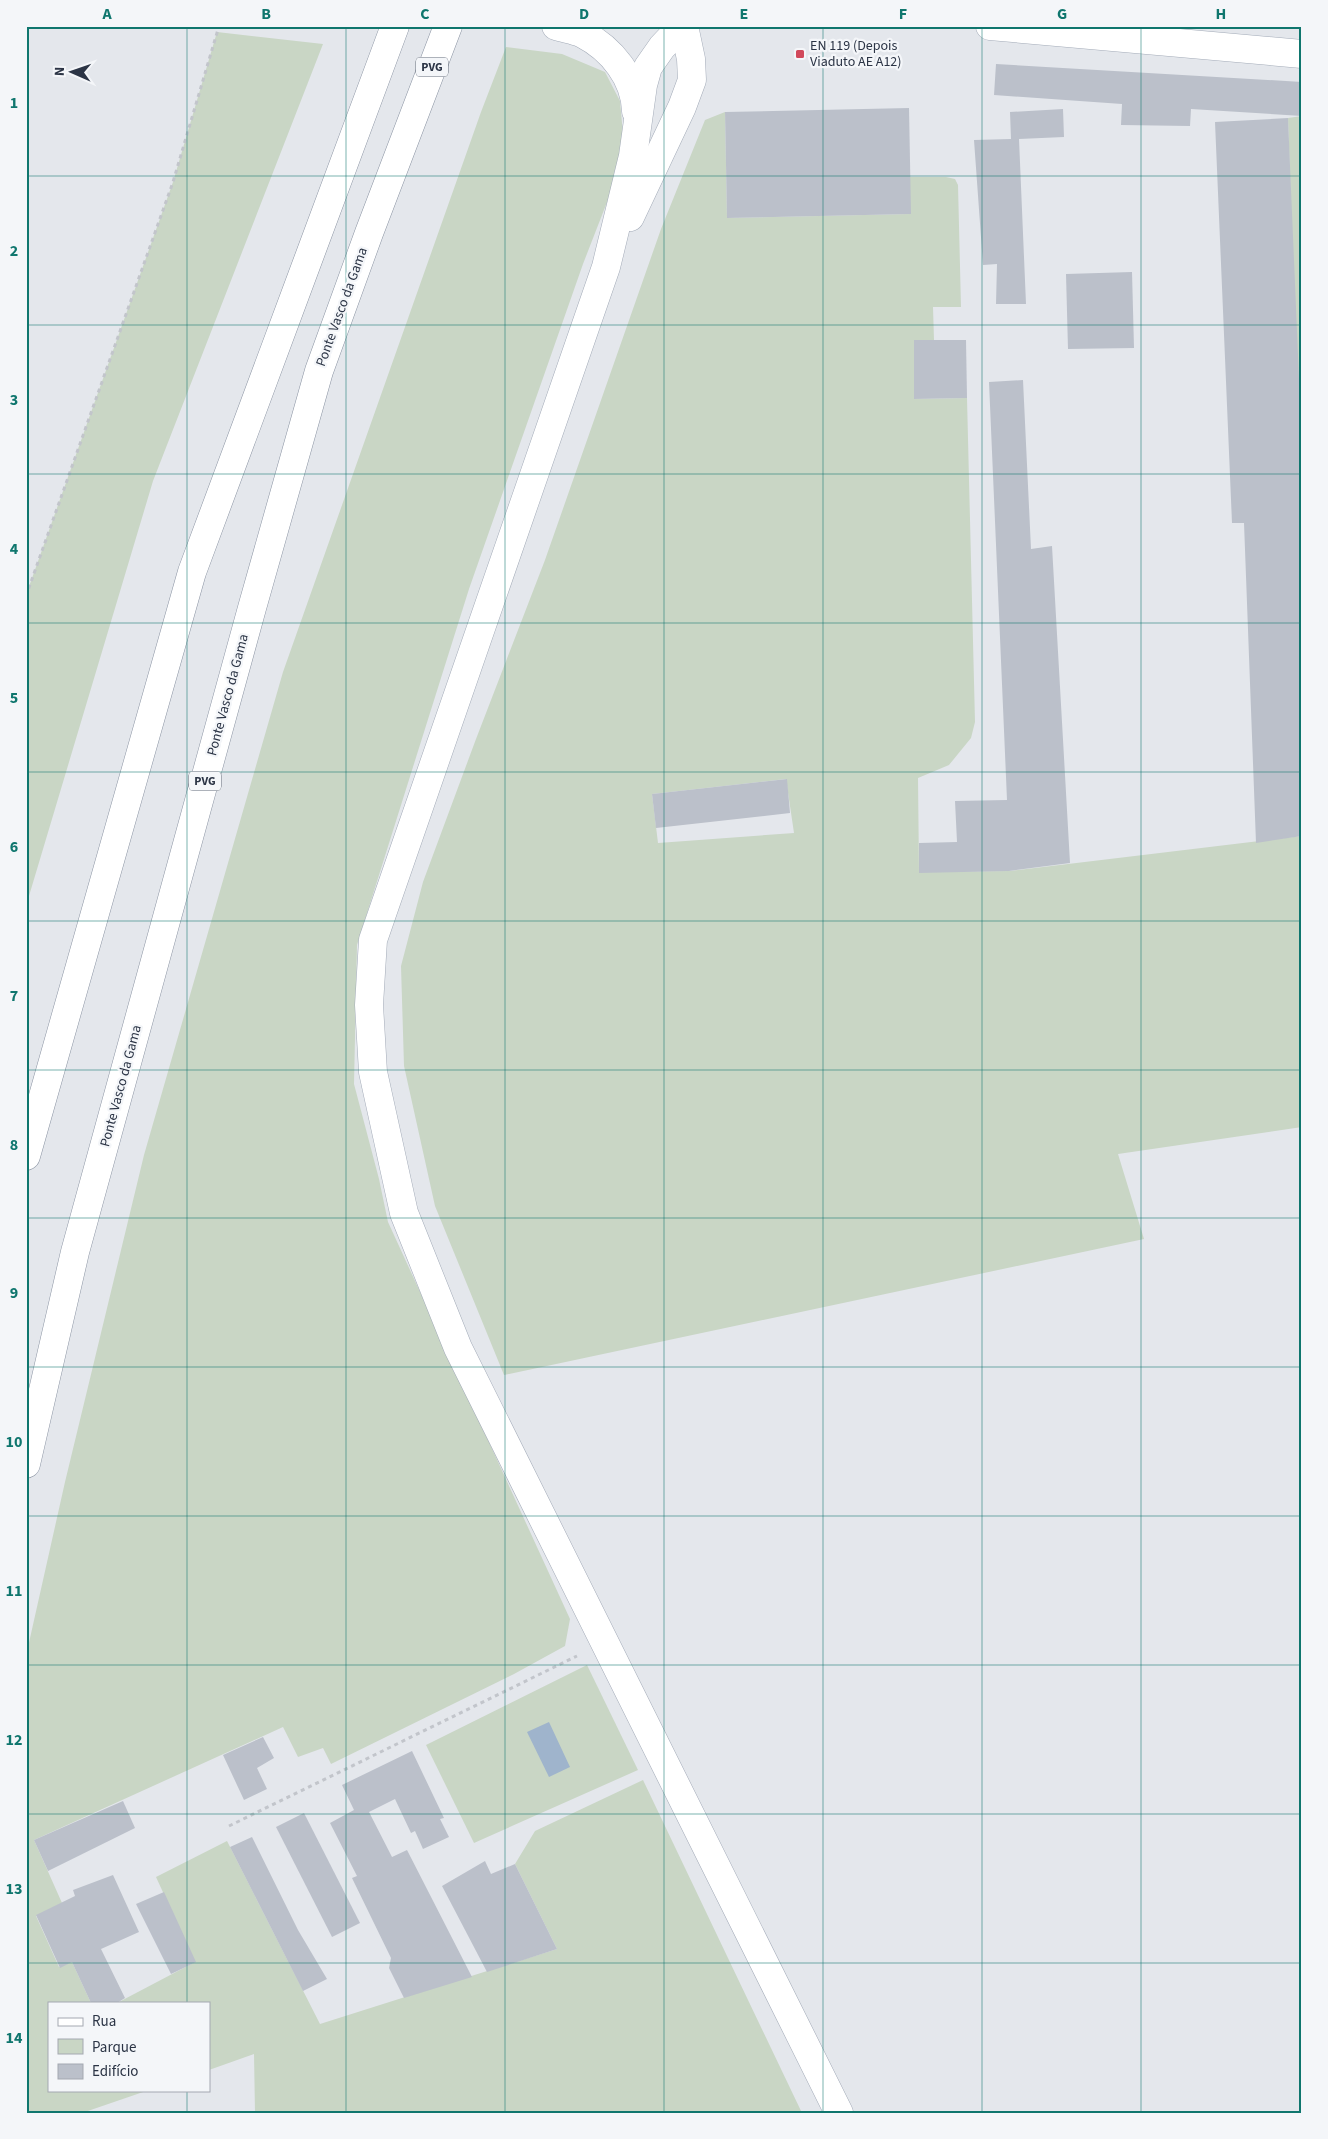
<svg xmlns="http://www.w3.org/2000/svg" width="1328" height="2139" font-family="'Source Sans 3',sans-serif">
<rect width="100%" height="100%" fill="#e4e7ec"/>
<g fill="#c9d6c5" fill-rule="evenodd">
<polygon points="217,32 323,44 153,481 26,906 26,595 173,182"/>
<polygon points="506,47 562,54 605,72 620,101 623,134 616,179 583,264 469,589 357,945 354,1084 379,1179 388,1222 570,1619 565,1646 514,1674 331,1764 323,1748 298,1757 283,1727 34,1840 62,1903 36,1916 59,1967 72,1962 91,2003 49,2003 49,2090 149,2090 82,2113 26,2113 26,1656 65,1482 144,1155 283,672 481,112"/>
<path d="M725,112L727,218L910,214V177H946L955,179L958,185L961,307H933L934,340L914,341V399L967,398L975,722L971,738L949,765L918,778L919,872L1009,871L1302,836V1127L1118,1154L1144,1239L504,1375L435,1206L404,1066L401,966L423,882L476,739L545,560L661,229L705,120ZM786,779L794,833L658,843L652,794Z"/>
<polygon points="1302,116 1302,530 1288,118"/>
<polygon points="587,1665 638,1770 474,1843 426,1745"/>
<polygon points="643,1780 802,2113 255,2113 254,2054 209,2070 209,2003 117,2003 195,1962 156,1877 227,1841 320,2024 557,1949 515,1864 535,1831"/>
</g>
<polygon fill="#9fb4cc" points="549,1722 570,1767 549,1777 527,1732"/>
<g fill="#bbc0ca">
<polygon points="996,64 1302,82 1302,116 1191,109 1190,126 1121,125 1122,104 994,95"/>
<polygon points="909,108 911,214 727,218 725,112"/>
<polygon points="1063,109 1064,137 1019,139 1026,304 996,304 997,264 983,265 974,140 1011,139 1010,112"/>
<polygon points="1288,118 1302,450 1302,836 1256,843 1244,523 1232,523 1215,122"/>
<polygon points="1132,272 1134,348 1068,349 1066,274"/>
<polygon points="914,340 966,340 967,398 914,399"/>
<polygon points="1023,380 1031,549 1052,546 1070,863 1009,871 919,873 919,843 957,842 955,801 1007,800 989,382"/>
<polygon points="787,779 790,813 656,828 652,794"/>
<polygon points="263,1737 274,1758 257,1768 267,1789 244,1800 223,1755"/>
<polygon points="412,1751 444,1818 440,1819 449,1837 423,1849 415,1831 411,1833 395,1799 369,1812 392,1857 407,1850 472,1977 404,1998 389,1968 391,1958 352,1878 357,1876 330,1823 354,1810 342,1785"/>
<polygon points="123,1801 135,1828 48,1871 34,1840"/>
<polygon points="304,1813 360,1923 332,1937 276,1827"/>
<polygon points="252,1837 298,1930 327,1979 303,1991 230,1847"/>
<polygon points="485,1861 491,1874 515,1864 557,1949 487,1972 442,1886"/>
<polygon points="113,1875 139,1932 101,1949 125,1998 117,2003 91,2003 72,1962 60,1968 36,1915 75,1896 73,1890"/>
<polygon points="164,1892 196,1962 171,1974 136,1904"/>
</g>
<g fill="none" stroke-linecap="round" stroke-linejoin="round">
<g stroke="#a3abb8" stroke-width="29">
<g id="major">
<path d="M556,26C565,29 575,30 583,34C612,49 635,78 636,111"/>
<polyline points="682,26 662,47 648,67 643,85 633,156 606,267 373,940 369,1005 373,1072 404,1213 458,1348 839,2113"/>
<polyline points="990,26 1302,54"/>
<polyline points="630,217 682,107 692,80 691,59 684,26"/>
</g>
</g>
<g stroke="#8b94a3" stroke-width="29">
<g id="highway">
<polyline points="26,1156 192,572 395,26"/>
<polyline points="26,1464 75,1252 252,608 319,371 369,233 448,26"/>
</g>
</g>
<g stroke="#c2c5cb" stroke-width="3" stroke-dasharray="4 4" stroke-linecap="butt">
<polyline points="26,596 173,182 219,26"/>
<polyline points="229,1826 577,1656"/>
</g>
<use href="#major" stroke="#fff" stroke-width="28"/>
<use href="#highway" stroke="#fff" stroke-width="28"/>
</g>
<path fill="none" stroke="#0f766e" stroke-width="1" stroke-opacity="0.55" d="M187,26V2003M346,26V2113M505,26V2113M664,26V2113M823,26V2113M982,26V2113M1141,26V2113M26,176H1302M26,325H1302M26,474H1302M26,623H1302M26,772H1302M26,921H1302M26,1070H1302M26,1218H1302M26,1367H1302M26,1516H1302M26,1665H1302M26,1814H1302M26,1963H1302M187,2090V2113"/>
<rect fill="#d1495b" stroke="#f4f6f9" stroke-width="2" x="795" y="49" width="10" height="10" rx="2.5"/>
<g text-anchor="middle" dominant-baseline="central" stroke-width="4.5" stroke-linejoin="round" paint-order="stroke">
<g fill="#f4f6f9" stroke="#676e7b" stroke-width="1">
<rect x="416" y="57.5" width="32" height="19" rx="4"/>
<rect x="189" y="771.5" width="32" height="19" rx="4"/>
</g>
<g font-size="12" font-weight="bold" fill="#2b3445">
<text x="432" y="67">PVG</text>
<text x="205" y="781">PVG</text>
</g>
<g font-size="14" fill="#2b3445" stroke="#f4f6f9" text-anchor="start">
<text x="810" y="46">EN 119 (Depois<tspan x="810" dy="16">Viaduto AE A12)</tspan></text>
</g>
<g font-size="14" fill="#2b3445" stroke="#f4f6f9">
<text transform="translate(342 307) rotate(-70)">Ponte Vasco da Gama</text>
<text transform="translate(228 695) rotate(-75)">Ponte Vasco da Gama</text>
<text transform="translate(121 1086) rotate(-75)">Ponte Vasco da Gama</text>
</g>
</g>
<rect width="1328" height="2139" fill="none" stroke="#f4f6f9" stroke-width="55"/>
<rect x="48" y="2002" width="162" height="90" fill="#f4f6f9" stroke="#a4a8b1"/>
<rect x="58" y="2018" width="25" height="8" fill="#ffffff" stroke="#a4a8b1"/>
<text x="92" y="2026" font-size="15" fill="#2b3445">Rua</text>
<rect x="58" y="2039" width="25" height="15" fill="#c9d6c5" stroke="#a4a8b1"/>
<text x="92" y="2052" font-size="15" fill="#2b3445">Parque</text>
<rect x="58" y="2064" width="25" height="15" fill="#bbc0ca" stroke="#a4a8b1"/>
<text x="92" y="2076" font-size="15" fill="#2b3445">Edifício</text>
<g transform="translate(72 72) rotate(272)" stroke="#f4f6f9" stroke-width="4" paint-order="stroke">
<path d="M0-4L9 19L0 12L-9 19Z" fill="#2b3445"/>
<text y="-8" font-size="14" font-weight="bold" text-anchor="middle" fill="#2b3445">N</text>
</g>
<rect x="28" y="28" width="1272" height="2084" fill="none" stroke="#0f766e" stroke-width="2"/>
<g font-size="16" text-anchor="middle" font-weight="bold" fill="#0f766e">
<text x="107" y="19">A</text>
<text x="266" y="19">B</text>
<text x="425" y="19">C</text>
<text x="584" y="19">D</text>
<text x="744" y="19">E</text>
<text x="903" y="19">F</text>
<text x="1062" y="19">G</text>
<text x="1221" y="19">H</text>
<text x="14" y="108">1</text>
<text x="14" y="256">2</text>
<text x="14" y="405">3</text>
<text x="14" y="554">4</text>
<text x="14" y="703">5</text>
<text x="14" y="852">6</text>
<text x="14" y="1001">7</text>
<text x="14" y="1150">8</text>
<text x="14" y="1298">9</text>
<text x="14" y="1447">10</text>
<text x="14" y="1596">11</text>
<text x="14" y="1745">12</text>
<text x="14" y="1894">13</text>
<text x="14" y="2043">14</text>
</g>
</svg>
